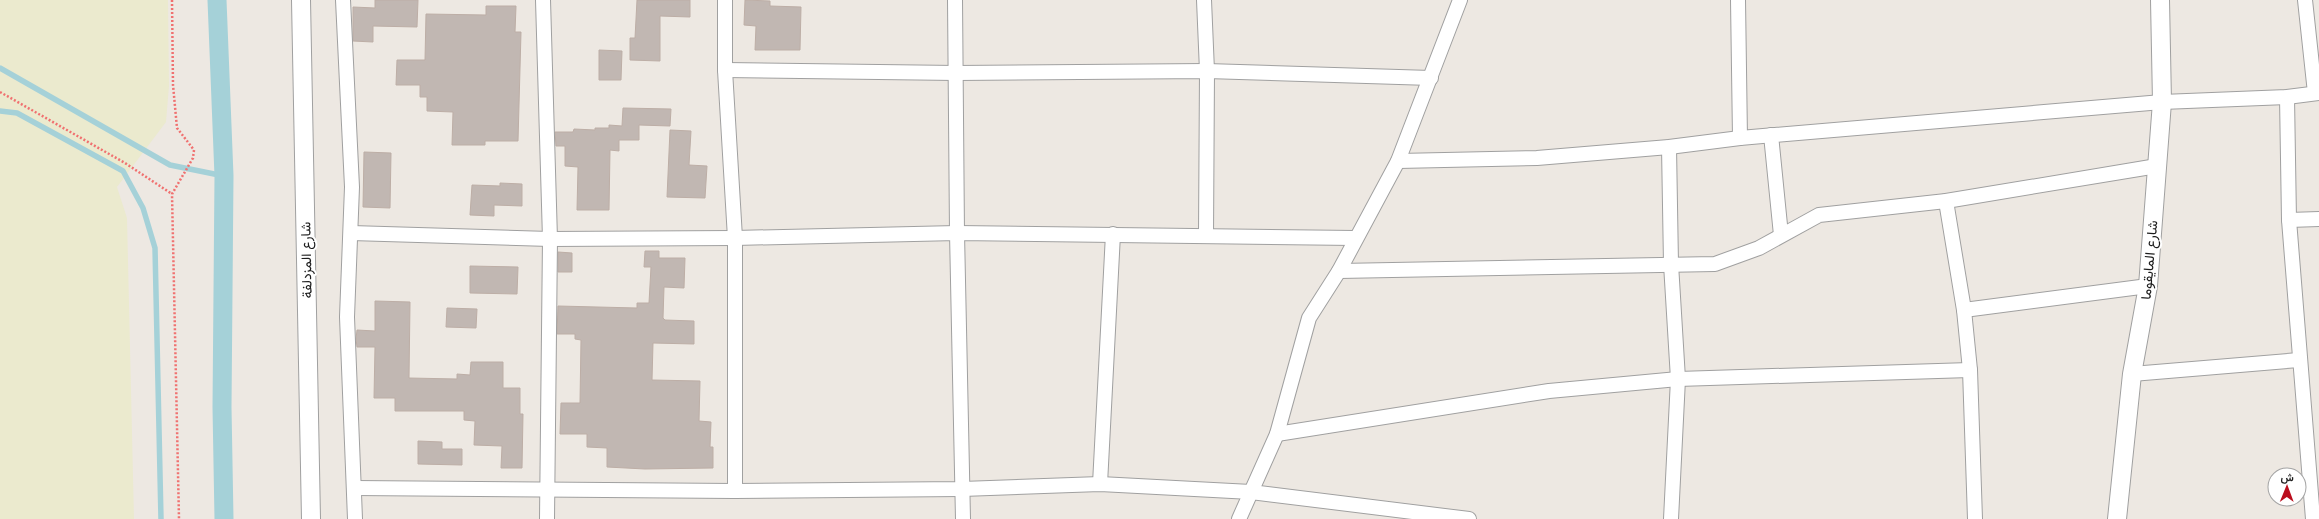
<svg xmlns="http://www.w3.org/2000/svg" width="2319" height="519" font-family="'DM Sans',Vazirmatn,sans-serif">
<rect width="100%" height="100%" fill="#ede8e2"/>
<polygon fill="#ebeace" points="0,0 168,0 169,86 166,122 117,187 127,218 134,519 0,519"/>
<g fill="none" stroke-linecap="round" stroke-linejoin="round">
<g stroke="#a5d1d8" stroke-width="5.5">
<polyline points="0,68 170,165 224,176"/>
<polyline points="0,111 17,113 123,171 143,208 155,248 161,519"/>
</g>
<polyline stroke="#a5d1d8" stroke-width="19" points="217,0 224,176 222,407 224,519"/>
</g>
<g fill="#c1b7b2" stroke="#bdaea6">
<polygon points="375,0 418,0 417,27 373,26 373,42 353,41 353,7 375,8"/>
<polygon points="637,0 690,0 690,17 660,16 660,61 630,60 630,38 635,38"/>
<polygon points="745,0 770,1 770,6 801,7 800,50 755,50 756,26 744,25"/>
<polygon points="486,6 516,6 515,32 521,32 518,141 485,141 485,145 452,145 453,112 427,111 427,97 420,97 420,85 396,85 397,60 425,60 426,14 486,15"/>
<polygon points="599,50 622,51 621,80 599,80"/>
<polygon points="623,108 671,109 670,126 639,125 639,140 619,140 619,151 610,150 609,210 577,210 578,167 565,166 565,146 556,146 555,132 573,132 574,129 595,130 595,128 609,128 609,125 622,126"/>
<polygon points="670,130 691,131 689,165 707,166 705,198 667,197"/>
<polygon points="364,152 391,153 390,208 363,207"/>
<polygon points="500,183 522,184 522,206 494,205 494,216 470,215 472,185 500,186"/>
<polygon points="645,251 659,251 659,258 685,258 684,288 664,287 663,318 665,320 694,321 694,344 653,343 652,380 700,381 699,421 711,422 710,447 713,447 713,468 645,469 607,467 607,448 587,447 587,434 560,434 561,403 580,403 581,340 575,339 575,334 557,334 558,306 637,308 637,303 649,303 651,267 644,267"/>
<polygon points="558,252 572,253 572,272 558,272"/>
<polygon points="470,266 518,267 517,294 470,293"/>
<polygon points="375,301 410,302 409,378 457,379 457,374 470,375 471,362 503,362 503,388 520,388 520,414 523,414 522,468 501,468 502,446 474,445 475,421 464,420 464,411 395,411 395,398 374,398 375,347 357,347 356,339 357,330 375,331"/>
<polygon points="447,308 477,309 476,328 446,327"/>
<polygon points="418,441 442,442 442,449 462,449 462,465 418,464"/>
</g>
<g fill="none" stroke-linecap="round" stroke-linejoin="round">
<g stroke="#a0a0a0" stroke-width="16">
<g id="minor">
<polyline points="343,0 352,187 347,317 355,519"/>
<polyline points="543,0 550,239 547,519"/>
<polyline points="725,0 725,70 735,238 735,491"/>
<polyline points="955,0 957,233 963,519"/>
<polyline points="1204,0 1207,71 1206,235"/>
<polyline points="1738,0 1740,138"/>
<polyline points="2305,0 2315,93"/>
<polyline points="725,70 956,73 1207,71 1431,78"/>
<polyline points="2287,97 2289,220 2313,519"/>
<polyline points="1771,135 1781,235"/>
<polyline points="1669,147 1671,264 1678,379 1671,519"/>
<polyline points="1398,161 1537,158 1669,147 1740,138 2162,102 2287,97 2319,93"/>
<polyline points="1946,201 1964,310 1970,370 1975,519"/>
<polyline points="2289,220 2319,219"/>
<polyline points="351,233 550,239 735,238 957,233 1355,238"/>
<polyline points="1339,271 1715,264 1759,248 1819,215 1946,201 2157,166"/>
<polyline points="1964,310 2148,286"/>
<polyline points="2132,374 2299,360"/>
<polyline points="1277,434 1549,391 1678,379 1970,370"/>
<polyline points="1100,484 1113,234"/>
<polyline points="354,488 735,491 962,489 1100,484 1251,492 1469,519"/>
<polyline points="1239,519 1277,434 1309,318 1339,271 1398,161 1460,0"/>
</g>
</g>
<g stroke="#a0a0a0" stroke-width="20">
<g id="tertiary">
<polyline points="301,0 311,519"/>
<polyline points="2117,519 2132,374 2148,286 2162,102 2160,0"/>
</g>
</g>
<g stroke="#f07170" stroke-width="2.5" stroke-dasharray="2 2" stroke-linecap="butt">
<polyline points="172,0 173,85 177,128 194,150 193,158 172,194 179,519"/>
<polyline points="0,92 125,163 172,194"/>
</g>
<use href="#minor" stroke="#fff" stroke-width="14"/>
<use href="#tertiary" stroke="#fff" stroke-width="18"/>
</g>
<g text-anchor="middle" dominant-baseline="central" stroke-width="4" stroke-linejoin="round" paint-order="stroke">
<g font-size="14" fill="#1c1c1c" stroke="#fff">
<text transform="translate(306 260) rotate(-91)">شارع المزدلفة</text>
<text transform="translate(2149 260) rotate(-85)">شارع المايقوما</text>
</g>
</g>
<g transform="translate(2287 487) rotate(1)"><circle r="19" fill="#ffffff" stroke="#a4a4a4"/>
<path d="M0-3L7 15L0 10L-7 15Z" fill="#bb0d1d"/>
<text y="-6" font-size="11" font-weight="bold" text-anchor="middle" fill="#1c1c1c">ش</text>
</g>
</svg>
